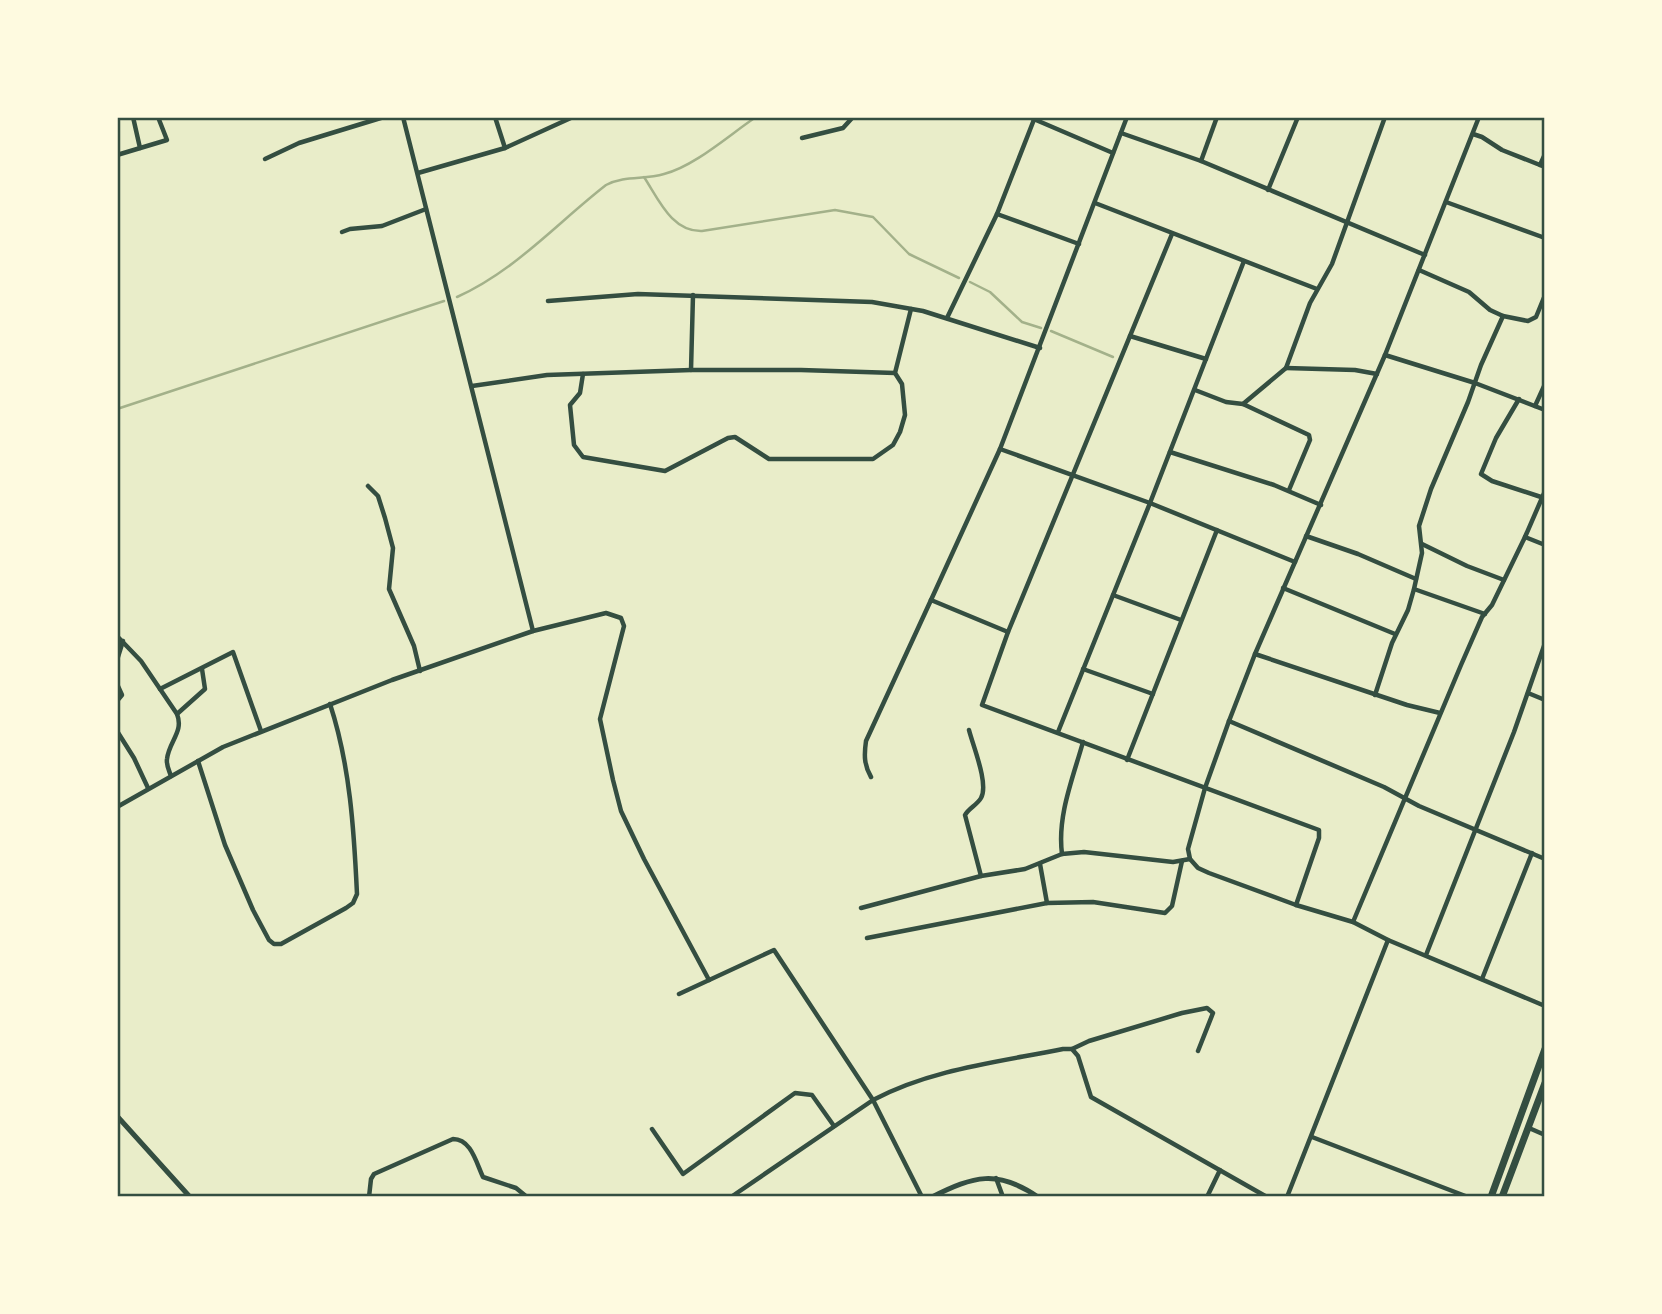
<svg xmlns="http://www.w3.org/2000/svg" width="1662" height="1314" font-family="'Asap Condensed',sans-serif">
<rect width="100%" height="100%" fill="#e9edc9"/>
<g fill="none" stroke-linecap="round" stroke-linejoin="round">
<g stroke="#a3b18a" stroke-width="2.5">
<path d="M644,177C659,200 672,232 702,231L835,210L873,217L909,254L959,278"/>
<polyline points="970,282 990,292 1022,322 1041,328"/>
<path d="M457,297C515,271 557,223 606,185C625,175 644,180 664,174C695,166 729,135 756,117"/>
<polyline points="1051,331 1113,357"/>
<polyline points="117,409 444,301"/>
</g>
<g stroke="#344e41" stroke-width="4.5">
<polyline points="133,117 140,148"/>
<polyline points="403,117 533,631"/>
<polyline points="495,117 505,148"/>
<polyline points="1029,117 1113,153"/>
<polyline points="1479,117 1385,355 1255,654 1229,721 1205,788 1188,849 1190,859 1198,868 1209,873 1296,905 1353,922 1388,940 1545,1006"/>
<polyline points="1121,133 1201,161 1425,255"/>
<polyline points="1473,134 1482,137 1502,150 1545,167"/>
<polyline points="802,138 843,128 853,117"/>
<polyline points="117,155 167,140 158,117"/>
<polyline points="265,159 299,143 384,117"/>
<polyline points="1201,161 1217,117"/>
<polyline points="1540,165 1545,154"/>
<polyline points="418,173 505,148 573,117"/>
<polyline points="1268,190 1298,117"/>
<polyline points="1446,202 1545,238"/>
<polyline points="1095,203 1317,289"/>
<polyline points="997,214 1079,244"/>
<polyline points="342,232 350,229 382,226 426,209"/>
<polyline points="1172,234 1008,632 982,705 1319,830 1319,838 1296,905"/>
<polyline points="1419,270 1469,292 1490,310 1503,316 1528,321 1536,317 1545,295"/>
<polyline points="548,301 638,294 872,302 923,311 1040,348"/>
<polyline points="947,318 997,214 1035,117"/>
<polyline points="1130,336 1206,359"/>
<polyline points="1385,355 1475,383 1545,410"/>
<polyline points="1286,368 1355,370 1377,374"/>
<polyline points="691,370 693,295"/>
<polyline points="583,374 580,393 570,405 574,445 583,457 665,471 728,438 735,437 769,459 873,459 893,445 900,432 905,415 902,384 895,373 911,309"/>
<polyline points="472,386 547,375 691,370 801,370 895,373"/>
<polyline points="1195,390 1226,402 1243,404 1286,368 1310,303 1332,264 1385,117"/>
<polyline points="1519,399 1496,438 1481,474 1492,481 1541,497"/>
<polyline points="1243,404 1309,435 1310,440 1289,490"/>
<polyline points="1535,406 1545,384"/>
<polyline points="1000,449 1150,503 1295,562"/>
<polyline points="1170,452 1274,485 1321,505"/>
<polyline points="368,486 378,496 385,518 393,548 389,589 414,646 420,671"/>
<polyline points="1306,536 1358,554 1416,579"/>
<polyline points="1525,537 1545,545"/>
<polyline points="1422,544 1467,566 1504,580"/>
<polyline points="1283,588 1395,634"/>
<polyline points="1414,589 1485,614"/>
<polyline points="1113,595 1181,620"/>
<polyline points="931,600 1000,449 1127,117"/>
<path d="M117,636L141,661L177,714C184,732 169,741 167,759C166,765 169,770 171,776"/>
<polyline points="1255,654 1407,705 1440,713"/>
<polyline points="117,660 123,641"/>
<polyline points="1083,669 1153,694"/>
<polyline points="117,684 122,695 117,701"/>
<polyline points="160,689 233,652 261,731"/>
<polyline points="1528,693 1545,700"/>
<polyline points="1375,695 1392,643 1408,610 1414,589 1422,553 1419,526 1431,489 1468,402 1481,365 1503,316"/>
<polyline points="177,714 205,689 202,669"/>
<polyline points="1229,721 1384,787 1419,806 1545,859"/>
<path d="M969,730C973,746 989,784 981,798C977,805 969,808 965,815L981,876"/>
<polyline points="117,731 134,758 148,788"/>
<polyline points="1058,732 1150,503 1244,261"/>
<polyline points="1127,760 1217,530"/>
<path d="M198,761L225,845L253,910L269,940L274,944H281L346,908L353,903L357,894C354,830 350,765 330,704"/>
<path d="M871,777C864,765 864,755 866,741L931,600L1008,632"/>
<polyline points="117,807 223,747 392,680 533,631 606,613 621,618 624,626 600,719 613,780 621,811 644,859 709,980"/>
<path d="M1062,854C1057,816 1073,778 1083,742"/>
<polyline points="1040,864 1047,903"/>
<polyline points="861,908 981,876 1025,869 1062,854 1084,852 1173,862 1190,859"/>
<polyline points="1353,922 1461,665 1482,617 1492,605 1525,537 1545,491"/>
<polyline points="867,938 1047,903 1093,902 1165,913 1172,906 1182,861"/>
<polyline points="1426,955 1514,732 1545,643"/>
<polyline points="1482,979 1532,853"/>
<polyline points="679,994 774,950 873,1100 922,1197"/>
<polyline points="1072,1049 1089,1041 1182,1013 1207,1008 1213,1013 1198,1051"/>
<polyline points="1529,1128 1545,1135"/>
<polyline points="652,1129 683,1174 795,1093 812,1095 834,1126"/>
<polyline points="1312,1137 1468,1197"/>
<polyline points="996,1178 1003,1197"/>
<path d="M369,1197L371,1179L374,1174L453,1139C471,1139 476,1162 483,1177L516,1188L527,1197"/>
<path d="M731,1197L873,1100C931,1069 999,1062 1063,1049H1072L1078,1056L1091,1097L1267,1197"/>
<polyline points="1207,1197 1220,1170"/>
<polyline points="1287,1197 1388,940"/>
</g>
<g stroke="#344e41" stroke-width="5">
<polyline points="117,1116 190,1197"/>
<path d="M932,1197C974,1176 997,1169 1038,1197"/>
</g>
<g stroke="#344e41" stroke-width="7">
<polyline points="1491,1197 1545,1049"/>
<polyline points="1502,1197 1545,1083"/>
</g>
</g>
<rect width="1662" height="1314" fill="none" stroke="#fefae0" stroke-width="238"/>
<rect x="119" y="119" width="1424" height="1076" fill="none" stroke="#344e41" stroke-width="2.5"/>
</svg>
